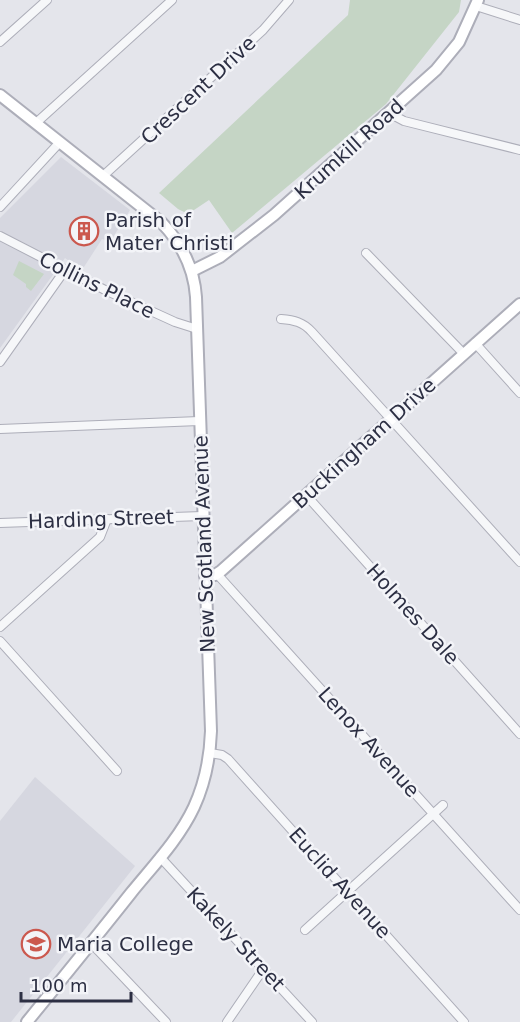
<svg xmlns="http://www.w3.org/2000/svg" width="520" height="1022" font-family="'DejaVu Sans',sans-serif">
<rect width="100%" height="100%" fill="#e4e5eb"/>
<g fill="#d6d7e0">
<polygon points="61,157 130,210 110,242 102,239 82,270 65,258 0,348 0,218"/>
<polygon points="35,777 135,866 11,1022 0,1022 0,821"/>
</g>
<g fill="#c5d5c5">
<polygon points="350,0 461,0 459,12 386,104 232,233 209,200 188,214 178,209 159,193 348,15"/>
<polygon points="19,261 44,274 31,291 26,287 26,284 13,275"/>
</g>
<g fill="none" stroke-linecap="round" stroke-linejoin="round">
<g stroke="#adaeb9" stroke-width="10">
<g id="street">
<polyline points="476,6 520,20"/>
<polyline points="0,42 47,0"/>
<polyline points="389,113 404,121 520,150"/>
<polyline points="36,123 172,0"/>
<polyline points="103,176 263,30 289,0"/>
<polyline points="0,207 60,142"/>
<polyline points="0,236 105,290 175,322 197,329"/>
<polyline points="366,253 463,353"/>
<path d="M281,319C294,320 303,322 312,332L520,562"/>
<polyline points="475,343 520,393"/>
<polyline points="0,362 65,270"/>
<polyline points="0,429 199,421"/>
<polyline points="306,495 520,734"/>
<polyline points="0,523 202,516"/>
<polyline points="217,574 520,910"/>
<polyline points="0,627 100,537 107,519"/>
<polyline points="0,641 117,771"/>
<polyline points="210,753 222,755 228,759 464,1022"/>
<polyline points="160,857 312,1022"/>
<polyline points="305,930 443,805"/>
<polyline points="91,943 166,1022"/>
<polyline points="227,1022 264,968"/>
</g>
</g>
<g stroke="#adaeb9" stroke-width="14">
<g id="secondary">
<path d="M0,95L162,223C182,244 194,268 196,297L211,731C210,758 205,783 194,807C179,839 153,866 131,893C97,936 62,979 27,1022"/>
<polyline points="192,271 220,257 274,215 436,70 459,42 478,0"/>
<polyline points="205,576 215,575 221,571 520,304"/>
</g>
</g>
<use href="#street" stroke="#f6f7f9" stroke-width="8"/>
<use href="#secondary" stroke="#fff" stroke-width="10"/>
</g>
<defs>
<g id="building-ring" transform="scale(1.5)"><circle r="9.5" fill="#f3f4f8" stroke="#cb584e" stroke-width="1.5"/><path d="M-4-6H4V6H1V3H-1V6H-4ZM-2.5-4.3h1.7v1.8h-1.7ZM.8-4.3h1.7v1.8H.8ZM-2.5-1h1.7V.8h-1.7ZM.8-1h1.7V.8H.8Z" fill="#cb584e"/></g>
<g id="university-ring" transform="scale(1.5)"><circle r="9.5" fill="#f3f4f8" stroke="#cb584e" stroke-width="1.5"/><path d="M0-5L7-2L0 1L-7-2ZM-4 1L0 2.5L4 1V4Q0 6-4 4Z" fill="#cb584e"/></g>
</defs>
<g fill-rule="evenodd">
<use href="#building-ring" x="84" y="231"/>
<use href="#university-ring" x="36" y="944"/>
</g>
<g text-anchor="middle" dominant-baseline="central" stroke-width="5" stroke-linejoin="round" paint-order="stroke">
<g font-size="20" fill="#2c2f43" stroke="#f3f4f8">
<text transform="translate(198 90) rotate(-43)">Crescent Drive</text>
<text transform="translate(349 149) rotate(-42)">Krumkill Road</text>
<text transform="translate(97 285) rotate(26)">Collins Place</text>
<text transform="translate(364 443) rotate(-42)">Buckingham Drive</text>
<text transform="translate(101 519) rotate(-2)">Harding Street</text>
<text transform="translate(204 544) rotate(-92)">New Scotland Avenue</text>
<text transform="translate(413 614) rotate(48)">Holmes Dale</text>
<text transform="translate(369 742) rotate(48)">Lenox Avenue</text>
<text transform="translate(340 883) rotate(48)">Euclid Avenue</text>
<text transform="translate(236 939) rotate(47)">Kakely Street</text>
</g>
<g font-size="20" fill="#2c2f43" stroke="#f3f4f8" text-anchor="start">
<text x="105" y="220">Parish of<tspan x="105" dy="23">Mater Christi</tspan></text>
<text x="57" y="944">Maria College</text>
</g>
</g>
<path d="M21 992v9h110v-9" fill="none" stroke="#2c2f43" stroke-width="3"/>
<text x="30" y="992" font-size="18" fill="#2c2f43" stroke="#f3f4f8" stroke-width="4.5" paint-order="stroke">100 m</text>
</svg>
